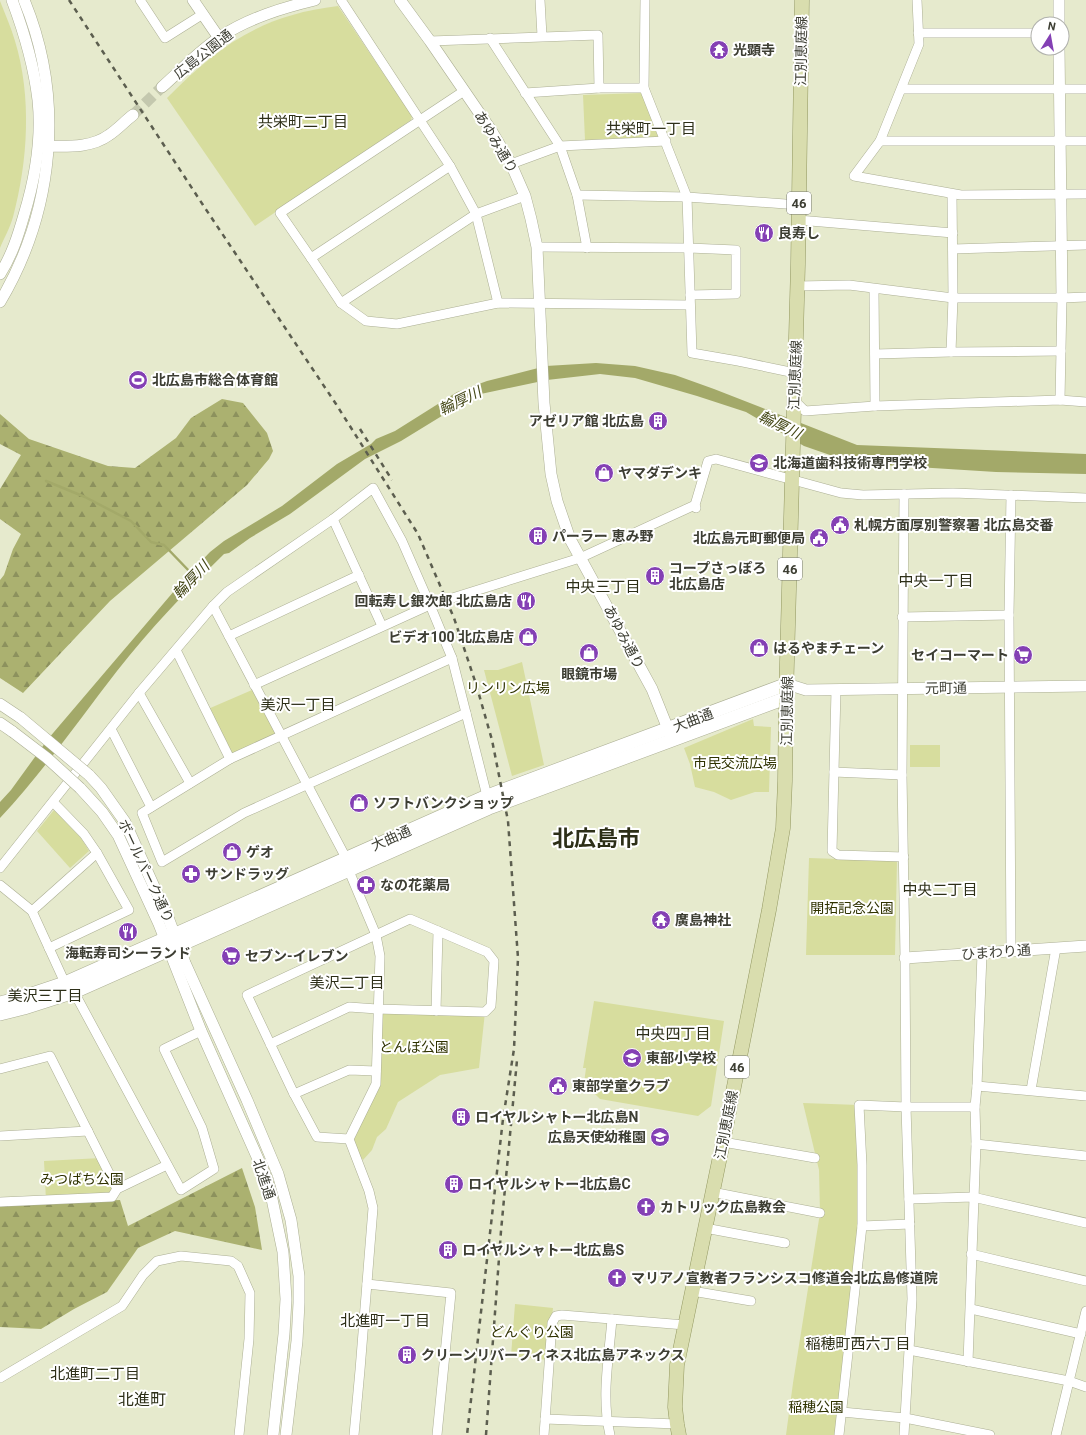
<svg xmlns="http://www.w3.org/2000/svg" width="1086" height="1435" font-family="Roboto,'Noto Sans JP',sans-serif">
<defs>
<pattern id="forest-firs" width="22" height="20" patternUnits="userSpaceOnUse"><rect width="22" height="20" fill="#abb170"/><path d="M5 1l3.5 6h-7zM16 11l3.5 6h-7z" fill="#8c915d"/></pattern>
</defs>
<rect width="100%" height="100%" fill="#e6eacd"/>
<g fill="url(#forest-firs)">
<polygon points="222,399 243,403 267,433 273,451 269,459 247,485 110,601 23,693 0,678 0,580 4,575 13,549 21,534 0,519 0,489 21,455 0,444 0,414 29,439 108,466 135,468 176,438 191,418"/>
<polygon points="242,1168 255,1207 262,1250 175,1231 138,1248 107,1292 74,1309 41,1329 0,1327 0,1204 120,1200 128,1226"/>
</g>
<g fill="#d7dd9e">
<path d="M0,1C5,14 11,27 15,41C32,97 28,161 13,217C10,228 4,238 0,248Z"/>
<path d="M338,6L412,116L411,120L255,226L167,98C219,45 262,15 338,6Z"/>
<polygon points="642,93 659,137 585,140 583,95"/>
<polygon points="522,662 544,765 512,776 484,670 498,670"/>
<polygon points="252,690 276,735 231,755 208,709"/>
<polygon points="753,719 754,726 771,727 769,792 755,792 731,800 714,792 695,787 690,764 684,748"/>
<rect x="910" y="745" width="30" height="22"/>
<polygon points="54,810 81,838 89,851 70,868 37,831"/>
<polygon points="809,858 897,861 895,955 806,955"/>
<polygon points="594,1001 724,1021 711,1106 698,1116 600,1099 584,1083 586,1068 583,1068"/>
<polygon points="377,1009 485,1012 479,1068 440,1075 398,1102 386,1129 377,1137 372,1150 363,1160 349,1139 376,1084"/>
<polygon points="803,1103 859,1105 862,1227 839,1435 786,1435 793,1383 820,1213 819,1170"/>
<polygon points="101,1158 117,1189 112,1197 46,1200 44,1161"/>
<polygon points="515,1304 553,1308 548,1360 511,1356"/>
</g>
<path fill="#a3a969" d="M596,363L635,366L675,375L714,389L857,445L1086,454V474L996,472L853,463L804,446L746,412L697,396L635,378L600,374L547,380L476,395L401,441L365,459L290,514L250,538L229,553L224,554C186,591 150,629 117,671C79,720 43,772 0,818V802L11,790L48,739L186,577L210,552L224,541L282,506L337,464L371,444L376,439L395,431L457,392L487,381L546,366Z"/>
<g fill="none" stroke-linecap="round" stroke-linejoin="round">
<polyline stroke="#a3a969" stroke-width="2.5" points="46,481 85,497 131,521 151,542 164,545 192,574"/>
<polyline stroke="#c4c8ae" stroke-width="11" stroke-dasharray="11 5.5" stroke-linecap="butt" points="133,115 162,87"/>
<g stroke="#acaf94" stroke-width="10">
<g id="minor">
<polyline points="140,0 165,38 203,14"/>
<polyline points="341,0 450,166 476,214 498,303"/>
<polyline points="540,0 542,36"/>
<polyline points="645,0 644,88 687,197 692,353 738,361 795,373"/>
<polyline points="917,0 919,44 880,141 854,176 961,195 1086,194"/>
<polyline points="918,33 1038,33"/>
<polyline points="490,38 560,146 577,195 587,248"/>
<polyline points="430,41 598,35 599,88"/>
<polyline points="902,89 1086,89"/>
<polyline points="464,91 280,213 311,258 341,303 366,321 397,324 498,303 690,305"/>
<polyline points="525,93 599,88 644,88"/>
<polyline points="880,141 1086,141"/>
<polyline points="511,164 560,146 666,141"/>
<polyline points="577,195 687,197 799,205"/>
<polyline points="798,220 953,233"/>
<polyline points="537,247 689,248 736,250 736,294 690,295"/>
<polyline points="953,249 1086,245"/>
<polyline points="311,258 450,166"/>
<polyline points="797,286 849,285 953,298 1062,298 1086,297"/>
<polyline points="874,289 875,406"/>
<polyline points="341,303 476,214 525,196"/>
<polyline points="951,352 953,298 952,194"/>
<polyline points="875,354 951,352 1061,351"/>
<polyline points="794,400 805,411 875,406 1060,400 1086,402"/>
<polyline points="1060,400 1062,298"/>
<polyline points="904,494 902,775 905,958 906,1107 912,1299 904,1435"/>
<polyline points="696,508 695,505 708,461 716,459 841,493 863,495 953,493 1086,498"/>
<polyline points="333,519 382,626"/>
<polyline points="213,606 346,858 349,871 376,935 380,956 376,1084 349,1139 369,1191 373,1208 360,1370 354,1435"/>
<polyline points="902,617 1009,615"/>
<polyline points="229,636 359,575"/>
<polyline points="176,650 230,759"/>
<polyline points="452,658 230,759 142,813 162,862 244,813 466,713"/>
<polyline points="254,685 430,605 580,558 695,505"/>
<polyline points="836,690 832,851 838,855 904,857"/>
<polyline points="139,693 190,783"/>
<polyline points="111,729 151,807"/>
<polyline points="834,772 902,775"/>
<polyline points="0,868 139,693 213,606 227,592 333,519 373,488 402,541 430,605 452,658 466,713 487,796"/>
<polyline points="0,885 32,911 65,983 74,992 181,1190 214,1169 202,1128 164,1049 201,1031"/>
<polyline points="32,911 97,853"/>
<polyline points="49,948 129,910 97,853 84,834 53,802"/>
<polyline points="1011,952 1009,615 1011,495"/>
<polyline points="436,1011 438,931"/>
<polyline points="270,1044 349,1007 377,1009 485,1012 491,1006 494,961 487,952 410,919 247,995 294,1094 317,1137 349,1139"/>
<polyline points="0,1069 50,1056 117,1189"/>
<polyline points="977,1086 1086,1096"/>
<polyline points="1031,1090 1056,948"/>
<polyline points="294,1094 349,1070 376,1071"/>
<polyline points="0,1136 88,1131"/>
<polyline points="723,1142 815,1158"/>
<polyline points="976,1144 1086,1156"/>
<polyline points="712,1192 820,1213"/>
<polyline points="909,1199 973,1197 1086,1223"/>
<polyline points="0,1202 112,1197 117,1189 167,1165"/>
<polyline points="862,1226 910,1224"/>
<polyline points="705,1228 785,1243"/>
<polyline points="971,1254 1086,1281"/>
<polyline points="367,1284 451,1293 437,1435"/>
<polyline points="692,1291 751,1301"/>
<polyline points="971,1309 1081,1334"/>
<polyline points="909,1350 1069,1381 1086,1387"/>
<polyline points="968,1362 976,1144 975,1107 977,1086 982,954"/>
<polyline points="0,1378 122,1306 143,1275 157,1261 181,1256 231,1261 238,1266 250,1293 249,1339 239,1435"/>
<polyline points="842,1412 905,1418 990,1435"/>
<polyline points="545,1419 677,1424"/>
<polyline points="544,1435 552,1323 556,1316 562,1315 685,1325"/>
<path d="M610,1435C601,1397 609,1357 612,1319"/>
<polyline points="839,1435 862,1226 862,1165 859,1105 906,1107 975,1107"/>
<polyline points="1056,1435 1086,1311"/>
</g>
</g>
<g stroke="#acaf94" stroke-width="12">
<g id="tertiary">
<polyline points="193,0 219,38"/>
<polyline points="400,0 430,41 491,130 511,164 525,196 531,219 537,247 544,403 551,474 557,501 570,539 652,689 668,729 672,735"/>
<polyline points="1059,0 1059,24"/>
<polyline points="1059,48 1062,298"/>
<path d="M162,87C181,70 199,51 220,37C249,18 282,8 315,0"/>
<path d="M42,146C64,146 90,149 109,135C118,129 125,121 133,115"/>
<path d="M0,274C12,255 18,236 24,215C35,179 42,138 38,100C34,66 24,32 12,0"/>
<path d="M0,302C54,211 65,99 24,0"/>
<polyline points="787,684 806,690 1086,686"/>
<polyline points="0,704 21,718"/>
<polyline points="0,723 13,732"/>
<polyline points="89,775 101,788 125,822 169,920 185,963 247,1100 278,1174 291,1220 299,1276 299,1303 297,1341 286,1435"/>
<polyline points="80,788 102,812 118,835 159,924 201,1031 266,1177 272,1199 283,1252 286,1299 284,1334 273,1435"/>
<polyline points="905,958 1086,946"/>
</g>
</g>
<g stroke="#acaf94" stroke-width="14">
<g id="secondary">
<polyline points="0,1003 20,998 65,983 487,796 787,684"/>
<polyline points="0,1014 24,1008 74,992 489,808 786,698"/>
</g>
</g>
<g stroke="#929760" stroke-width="15">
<polyline id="primary" points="679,1435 677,1424 675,1407 677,1365 723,1142 769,910 783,828 785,781 786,698 798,264 802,0"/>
</g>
<use href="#minor" stroke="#fff" stroke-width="9"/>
<use href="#tertiary" stroke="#fff" stroke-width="11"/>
<use href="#secondary" stroke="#fff" stroke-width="13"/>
<use href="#primary" stroke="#d9ddae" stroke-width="14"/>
<g stroke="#5c5e4f" stroke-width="2.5" stroke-dasharray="5 5" stroke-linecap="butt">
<polyline points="69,0 203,205 336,404 418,534 454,618 476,684 492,740 508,821 518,958 514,1049 503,1119 467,1435"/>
<polyline points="360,429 392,480"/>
<polyline points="486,1435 501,1231 517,1060"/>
</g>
<g stroke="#acaf94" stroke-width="12" stroke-linecap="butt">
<g id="tertiary-bridge">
<polyline points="21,718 89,775"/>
<polyline points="13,732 47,758 80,788"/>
</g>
</g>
<use href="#tertiary-bridge" stroke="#fff" stroke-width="11"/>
</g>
<defs>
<g id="temple-disc" transform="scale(1)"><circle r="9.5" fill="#8440b4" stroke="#fff"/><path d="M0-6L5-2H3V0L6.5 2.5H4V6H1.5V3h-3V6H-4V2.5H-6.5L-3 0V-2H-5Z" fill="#fff"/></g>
<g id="restaurant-disc" transform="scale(1)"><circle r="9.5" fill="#8440b4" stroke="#fff"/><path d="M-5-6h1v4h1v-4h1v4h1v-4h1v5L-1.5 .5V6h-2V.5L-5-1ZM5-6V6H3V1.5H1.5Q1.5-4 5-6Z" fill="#fff"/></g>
<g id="stadium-disc" transform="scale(1)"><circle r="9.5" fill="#8440b4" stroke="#fff"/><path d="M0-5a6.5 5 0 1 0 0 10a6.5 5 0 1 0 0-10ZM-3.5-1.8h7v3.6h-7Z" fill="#fff"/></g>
<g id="building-disc" transform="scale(1)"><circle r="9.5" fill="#8440b4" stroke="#fff"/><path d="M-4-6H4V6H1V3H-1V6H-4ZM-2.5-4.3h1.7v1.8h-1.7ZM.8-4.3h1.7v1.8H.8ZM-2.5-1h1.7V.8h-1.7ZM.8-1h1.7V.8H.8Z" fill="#fff"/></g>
<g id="university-disc" transform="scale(1)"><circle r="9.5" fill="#8440b4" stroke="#fff"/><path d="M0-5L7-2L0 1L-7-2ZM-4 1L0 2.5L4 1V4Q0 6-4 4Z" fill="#fff"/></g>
<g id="shop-disc" transform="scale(1)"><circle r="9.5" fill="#8440b4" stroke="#fff"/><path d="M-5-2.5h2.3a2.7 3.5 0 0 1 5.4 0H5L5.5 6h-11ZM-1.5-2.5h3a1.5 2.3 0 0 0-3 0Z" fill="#fff"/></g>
<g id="civic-disc" transform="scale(1)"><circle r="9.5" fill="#8440b4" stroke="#fff"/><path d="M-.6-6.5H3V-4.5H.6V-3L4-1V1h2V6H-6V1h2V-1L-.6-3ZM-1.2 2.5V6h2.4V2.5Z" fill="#fff"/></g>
<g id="supermarket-disc" transform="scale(1)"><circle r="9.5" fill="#8440b4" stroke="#fff"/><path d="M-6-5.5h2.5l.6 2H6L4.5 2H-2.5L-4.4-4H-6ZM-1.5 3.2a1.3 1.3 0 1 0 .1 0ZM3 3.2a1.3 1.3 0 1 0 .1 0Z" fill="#fff"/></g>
<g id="pharmacy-disc" transform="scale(1)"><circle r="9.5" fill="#8440b4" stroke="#fff"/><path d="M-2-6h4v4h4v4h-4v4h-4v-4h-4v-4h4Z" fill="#fff"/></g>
<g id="school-disc" transform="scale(1)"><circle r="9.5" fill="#8440b4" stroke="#fff"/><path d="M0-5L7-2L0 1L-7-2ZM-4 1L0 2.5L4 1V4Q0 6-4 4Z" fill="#fff"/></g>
<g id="church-disc" transform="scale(1)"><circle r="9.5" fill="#8440b4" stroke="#fff"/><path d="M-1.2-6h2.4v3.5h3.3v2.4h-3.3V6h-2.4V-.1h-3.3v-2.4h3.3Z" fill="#fff"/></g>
</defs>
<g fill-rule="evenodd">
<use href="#temple-disc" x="719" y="50"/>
<use href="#restaurant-disc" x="764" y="233"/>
<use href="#stadium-disc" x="138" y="380"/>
<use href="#building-disc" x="658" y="421"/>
<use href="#university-disc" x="759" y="463"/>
<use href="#shop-disc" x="604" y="473"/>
<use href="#civic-disc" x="840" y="525"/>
<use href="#building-disc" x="538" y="536"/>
<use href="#civic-disc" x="819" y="538"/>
<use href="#building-disc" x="655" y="576"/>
<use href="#restaurant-disc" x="526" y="601"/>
<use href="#shop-disc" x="528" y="637"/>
<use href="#shop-disc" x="759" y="648"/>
<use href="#shop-disc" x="589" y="653"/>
<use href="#supermarket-disc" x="1023" y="655"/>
<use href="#shop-disc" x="359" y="803"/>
<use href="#shop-disc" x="232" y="852"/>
<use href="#pharmacy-disc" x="191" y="874"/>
<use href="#pharmacy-disc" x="366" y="885"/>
<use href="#temple-disc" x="661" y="920"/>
<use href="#restaurant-disc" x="128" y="932"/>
<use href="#supermarket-disc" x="231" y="956"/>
<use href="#school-disc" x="632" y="1058"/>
<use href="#civic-disc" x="558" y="1086"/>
<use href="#building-disc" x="461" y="1117"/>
<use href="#school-disc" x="660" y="1137"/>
<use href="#building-disc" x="454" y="1184"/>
<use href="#church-disc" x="646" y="1207"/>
<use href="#building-disc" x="448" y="1250"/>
<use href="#church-disc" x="617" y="1278"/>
<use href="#building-disc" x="407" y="1355"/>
</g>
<g text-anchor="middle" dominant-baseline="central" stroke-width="4" stroke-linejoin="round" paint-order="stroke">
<g fill="#fff" stroke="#777870" stroke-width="1">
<rect x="787" y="192" width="24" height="22" rx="3"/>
<rect x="778" y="558" width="24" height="22" rx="3"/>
<rect x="725" y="1056" width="24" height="22" rx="3"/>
</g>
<g font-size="13" font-weight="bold" fill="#3d3e33">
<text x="799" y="203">46</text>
<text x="790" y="569">46</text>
<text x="737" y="1067">46</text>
</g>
<g font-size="14" font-weight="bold" fill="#3d3e33" stroke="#fff" text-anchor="start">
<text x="733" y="50">光顕寺</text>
<text x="778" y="233">良寿し</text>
<text x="152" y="380">北広島市総合体育館</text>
<text x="644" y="421" text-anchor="end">アゼリア館 北広島</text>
<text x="773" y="463">北海道歯科技術専門学校</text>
<text x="618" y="473">ヤマダデンキ</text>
<text x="854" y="525">札幌方面厚別警察署 北広島交番</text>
<text x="552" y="536">パーラー 恵み野</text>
<text x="805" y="538" text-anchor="end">北広島元町郵便局</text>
<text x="669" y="568">コープさっぽろ<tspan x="669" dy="16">北広島店</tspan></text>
<text x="512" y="601" text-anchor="end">回転寿し銀次郎 北広島店</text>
<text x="514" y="637" text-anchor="end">ビデオ100 北広島店</text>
<text x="773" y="648">はるやまチェーン</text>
<text x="1009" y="655" text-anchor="end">セイコーマート</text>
<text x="589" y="674" text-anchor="middle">眼鏡市場</text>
<text x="373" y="803">ソフトバンクショップ</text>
<text x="246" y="852">ゲオ</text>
<text x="205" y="874">サンドラッグ</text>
<text x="380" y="885">なの花薬局</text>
<text x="675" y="920">廣島神社</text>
<text x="128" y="953" text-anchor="middle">海転寿司シーランド</text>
<text x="245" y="956">セブン-イレブン</text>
<text x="646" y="1058">東部小学校</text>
<text x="572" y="1086">東部学童クラブ</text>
<text x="475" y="1117">ロイヤルシャトー北広島N</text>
<text x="646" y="1137" text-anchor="end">広島天使幼稚園</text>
<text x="468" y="1184">ロイヤルシャトー北広島C</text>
<text x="660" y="1207">カトリック広島教会</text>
<text x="462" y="1250">ロイヤルシャトー北広島S</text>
<text x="631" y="1278">マリアノ宣教者フランシスコ修道会北広島修道院</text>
<text x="421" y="1355">クリーンリバーフィネス北広島アネックス</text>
</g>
<g font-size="14" fill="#3d3e33" stroke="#fff">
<text transform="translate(801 51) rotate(-89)">江別恵庭線</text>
<text transform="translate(203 54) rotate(-38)">広島公園通</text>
<text transform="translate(496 142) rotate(59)">あゆみ通り</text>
<text transform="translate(795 375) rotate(-88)">江別恵庭線</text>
<text transform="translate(624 637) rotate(62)">あゆみ通り</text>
<text transform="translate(946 688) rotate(-1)">元町通</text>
<text transform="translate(787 711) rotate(-89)">江別恵庭線</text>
<text transform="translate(693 720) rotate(-21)">大曲通</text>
<text transform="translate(391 838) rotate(-24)">大曲通</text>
<text transform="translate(146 871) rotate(65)">ボールパーク通り</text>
<text transform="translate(996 952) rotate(-4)">ひまわり通</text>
<text transform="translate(726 1125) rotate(-79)">江別恵庭線</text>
<text transform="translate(264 1179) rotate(71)">北進通</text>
</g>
<g font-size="14" fill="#2f3200" stroke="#fff">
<text x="508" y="688">リンリン広場</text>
<text x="735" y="763">市民交流広場</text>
<text x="852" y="908">開拓記念公園</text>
<text x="414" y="1047">とんぼ公園</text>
<text x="82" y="1179">みつばち公園</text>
<text x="532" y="1332">どんぐり公園</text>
<text x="816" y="1407">稲穂公園</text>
</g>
<g font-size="15" fill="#2d2f18" stroke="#fff">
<text x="303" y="122">共栄町二丁目</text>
<text x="651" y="129">共栄町一丁目</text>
<text x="936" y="581">中央一丁目</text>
<text x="603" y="587">中央三丁目</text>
<text x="298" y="705">美沢一丁目</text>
<text x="940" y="890">中央二丁目</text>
<text x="347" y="983">美沢二丁目</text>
<text x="45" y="996">美沢三丁目</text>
<text x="673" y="1034">中央四丁目</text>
<text x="385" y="1321">北進町一丁目</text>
<text x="858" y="1344">稲穂町西六丁目</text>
<text x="95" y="1374">北進町二丁目</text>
</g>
<g font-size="15" font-style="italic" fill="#444716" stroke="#fff">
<text transform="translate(460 401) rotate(-26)">輪厚川</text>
<text transform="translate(780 425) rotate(26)">輪厚川</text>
<text transform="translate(191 580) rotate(-46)">輪厚川</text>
</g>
<g font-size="16" fill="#2d2f18" stroke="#fff">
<text x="142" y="1399">北進町</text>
</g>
<g font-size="22" font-weight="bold" fill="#2d2f18" stroke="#fff">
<text x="596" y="838">北広島市</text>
</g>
</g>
<g transform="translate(1050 36) rotate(11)"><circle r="19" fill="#ffffff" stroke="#b1b2ad"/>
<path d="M0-3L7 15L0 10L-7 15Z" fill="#8440b4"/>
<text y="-6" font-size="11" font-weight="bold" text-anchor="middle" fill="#3d3e33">N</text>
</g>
</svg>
